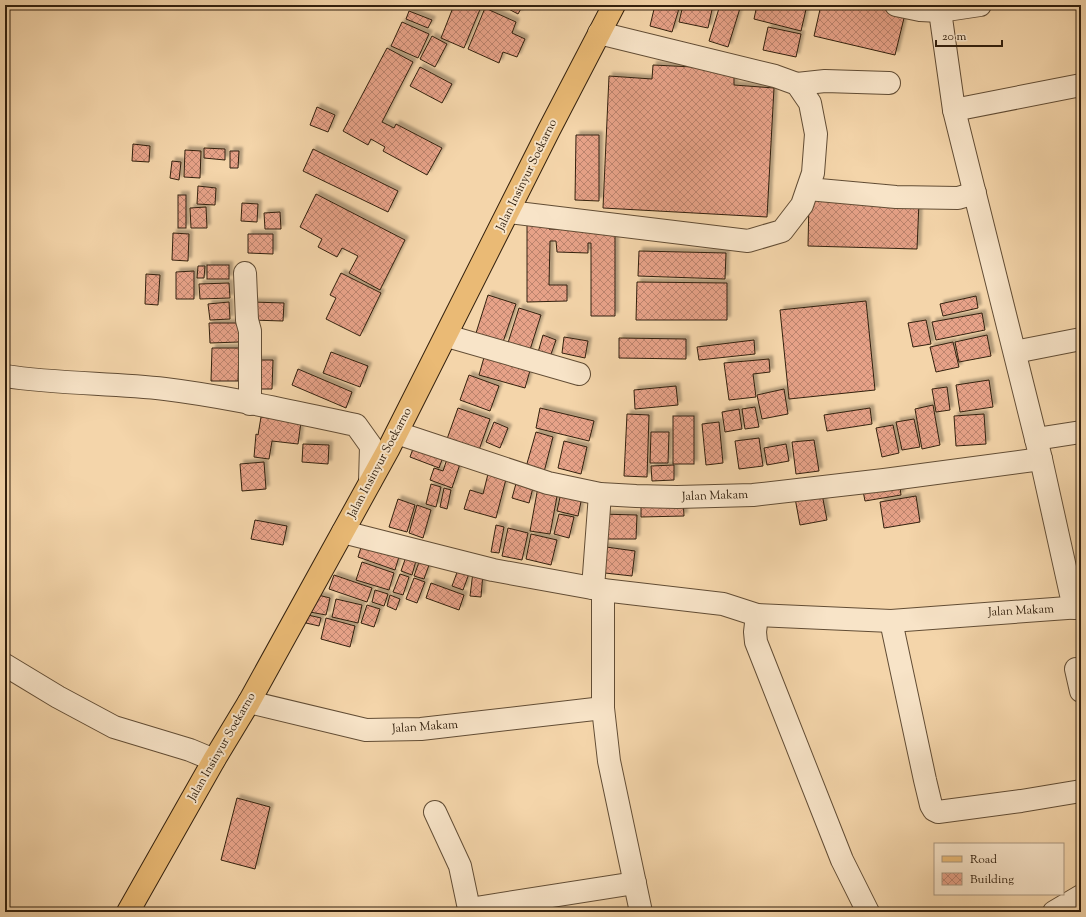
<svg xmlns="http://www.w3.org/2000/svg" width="1086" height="917" font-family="'Sorts Mill Goudy',serif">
<defs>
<pattern id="building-cross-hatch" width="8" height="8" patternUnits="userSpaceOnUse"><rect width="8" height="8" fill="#e7a288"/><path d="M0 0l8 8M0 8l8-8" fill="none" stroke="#bc846e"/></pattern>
<filter id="shadow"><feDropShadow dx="3.5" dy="-3.5" stdDeviation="1" flood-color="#0004"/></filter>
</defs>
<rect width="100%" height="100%" fill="#f4d5aa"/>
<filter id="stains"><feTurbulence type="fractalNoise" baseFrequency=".005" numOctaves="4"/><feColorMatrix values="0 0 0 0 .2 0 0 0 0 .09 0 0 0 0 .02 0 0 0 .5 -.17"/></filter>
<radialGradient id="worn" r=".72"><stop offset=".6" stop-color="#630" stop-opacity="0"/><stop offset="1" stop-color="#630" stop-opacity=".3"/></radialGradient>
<g fill="url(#building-cross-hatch)" stroke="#32200e" filter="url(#shadow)">
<polygon points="454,5 476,5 481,7 464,48 441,38"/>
<polygon points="501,5 523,5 518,14"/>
<polygon points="655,5 680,5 672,32 650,26"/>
<polygon points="683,5 713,5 708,28 679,22"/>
<polygon points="720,5 741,5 728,47 709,41"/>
<polygon points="757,5 807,5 801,31 754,19"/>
<polygon points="821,5 868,5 905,14 895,55 814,36"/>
<polygon points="485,8 516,22 512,33 525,39 517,57 503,52 499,63 468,49"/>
<polygon points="409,11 432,20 428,28 406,19"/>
<polygon points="402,22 429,34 418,58 391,46"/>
<polygon points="768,27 801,34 796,57 763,50"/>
<polygon points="432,36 447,44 435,67 420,59"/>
<polygon points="387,48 413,62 382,122 394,128 396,124 442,148 427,175 383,151 385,147 371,139 368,145 343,131"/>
<polygon points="653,65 734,69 734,85 774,88 767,217 603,208 609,76 652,79"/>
<polygon points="420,67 452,84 442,103 410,86"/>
<polygon points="317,107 335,115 328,132 310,125"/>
<polygon points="576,135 599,135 599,201 575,200"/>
<polygon points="133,144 150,146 149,162 132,161"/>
<polygon points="204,148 225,149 225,160 204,158"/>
<polygon points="313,149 398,191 388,212 303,171"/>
<polygon points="185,150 201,151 200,178 184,177"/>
<polygon points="230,151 239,151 238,168 230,168"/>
<polygon points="172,161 181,162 179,180 170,178"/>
<polygon points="198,186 216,188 215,205 197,204"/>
<polygon points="316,194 405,240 380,290 349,273 358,256 342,248 337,257 318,247 322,239 300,227"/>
<rect x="178" y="195" width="8" height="33"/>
<polygon points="809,199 919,202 917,249 808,246"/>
<polygon points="242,203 258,204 257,222 241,221"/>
<polygon points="206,207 207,228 191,228 190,208"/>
<polygon points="280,212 281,229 265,229 264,213"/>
<polygon points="527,225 549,225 549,229 615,231 615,316 591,316 591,243 588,243 588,253 557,252 556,241 550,241 549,285 567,285 567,301 527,302"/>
<polygon points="173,233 189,234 188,261 172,260"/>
<polygon points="248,234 273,234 273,254 248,253"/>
<polygon points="639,251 726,253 725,279 638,276"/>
<rect x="207" y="265" width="22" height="14"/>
<polygon points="198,266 205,266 204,278 197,278"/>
<polygon points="194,271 194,299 176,299 176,272"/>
<polygon points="341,273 381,293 360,336 326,319 336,298 330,295"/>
<polygon points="146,274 160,275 158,305 145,304"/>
<polygon points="637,282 727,283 727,320 636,320"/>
<polygon points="229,283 230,298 200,299 199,284"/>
<polygon points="488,295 516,304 503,342 476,333"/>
<polygon points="976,296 978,308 943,316 940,304"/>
<polygon points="866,301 875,390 789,399 780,310"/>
<polygon points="229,302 230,319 210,320 208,304"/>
<polygon points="252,302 284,303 283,321 251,320"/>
<polygon points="519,308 541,315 529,353 507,346"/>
<polygon points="982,313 985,330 936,340 932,322"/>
<polygon points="926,320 931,344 913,347 908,323"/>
<polygon points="209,323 239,323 239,342 210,343"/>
<polygon points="543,335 556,340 549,360 537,356"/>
<polygon points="987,335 991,356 959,362 955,342"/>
<polygon points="564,337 588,341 585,358 562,353"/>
<polygon points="619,338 686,339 686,359 619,358"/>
<polygon points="754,340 755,354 699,360 697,347"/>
<polygon points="953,342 959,367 936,372 930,347"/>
<polygon points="212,348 239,348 238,381 211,381"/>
<polygon points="331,352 368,366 360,387 323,373"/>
<polygon points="485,354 531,367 525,388 479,375"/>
<polygon points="769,359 770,372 753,374 756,397 729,400 724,363"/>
<polygon points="253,360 273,360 272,389 252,389"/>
<polygon points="298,369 352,392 346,408 292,385"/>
<polygon points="469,375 499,386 490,411 460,400"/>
<polygon points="989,380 993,407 960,412 956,385"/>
<polygon points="676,386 678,405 635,409 634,390"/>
<polygon points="947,387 950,410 936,412 932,389"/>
<polygon points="784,389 788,414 762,419 757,395"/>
<polygon points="933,405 940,445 922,449 915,409"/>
<polygon points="755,407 759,427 745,429 742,409"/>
<polygon points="458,408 490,419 479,450 447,439"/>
<polygon points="540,408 594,421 589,441 536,428"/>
<polygon points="870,408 872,424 827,431 824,415"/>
<polygon points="739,409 742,429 725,432 722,412"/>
<polygon points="627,414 649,415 647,477 624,476"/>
<polygon points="984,414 986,444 956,446 954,416"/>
<rect x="673" y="416" width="21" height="48"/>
<polygon points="261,417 301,422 298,444 272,441 269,459 254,457 256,434 258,435"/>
<polygon points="914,419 920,447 902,450 896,422"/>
<polygon points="494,422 508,428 500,448 486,442"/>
<polygon points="719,422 723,463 706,465 702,424"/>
<polygon points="893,425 899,453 882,457 876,428"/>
<polygon points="536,432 553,437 544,472 526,467"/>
<polygon points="651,432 669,432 668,463 650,463"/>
<polygon points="759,438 763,466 739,469 735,441"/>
<polygon points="814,440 819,471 796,474 792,442"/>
<polygon points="564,441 587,447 581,474 558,468"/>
<polygon points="303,444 329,445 328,464 302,462"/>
<polygon points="786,444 789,461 767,465 764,448"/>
<polygon points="414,446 443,457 439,468 410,457"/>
<polygon points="448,456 461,461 452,488 430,480 434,468 443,471"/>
<polygon points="264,462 266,489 242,491 240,464"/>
<polygon points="674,465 674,480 652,481 651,466"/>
<polygon points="488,474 506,479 496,518 464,509 470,490 483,494"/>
<polygon points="517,480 534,484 529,503 512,498"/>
<polygon points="899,480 901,495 865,501 862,486"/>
<polygon points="431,484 441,487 436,507 426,504"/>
<polygon points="538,487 558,491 550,534 530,531"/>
<polygon points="444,488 451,490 447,509 440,507"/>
<polygon points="562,488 583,492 578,516 557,511"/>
<polygon points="822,494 827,520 800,525 795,498"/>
<polygon points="916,496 920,522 884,528 880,502"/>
<polygon points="398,499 415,505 407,532 389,527"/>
<polygon points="683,499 684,516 641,517 641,500"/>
<polygon points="417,505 431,510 423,538 409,533"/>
<polygon points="559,514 574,517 569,538 554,534"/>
<polygon points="600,514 637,515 636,539 600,539"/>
<polygon points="255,520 287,526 283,545 251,539"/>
<polygon points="496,525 504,527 499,553 491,552"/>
<polygon points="508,528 528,533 522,560 502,556"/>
<polygon points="531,534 557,540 551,565 526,559"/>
<polygon points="364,538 401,550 395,570 358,557"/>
<polygon points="599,546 635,551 632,576 596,572"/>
<polygon points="407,554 417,557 412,575 401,571"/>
<polygon points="362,562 394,573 389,590 356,580"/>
<polygon points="419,562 429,565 424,579 414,576"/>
<polygon points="459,567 470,571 463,590 452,586"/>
<polygon points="473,572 483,573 481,597 470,596"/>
<polygon points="400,574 409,577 403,595 393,592"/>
<polygon points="334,575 372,588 367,602 329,589"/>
<polygon points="414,578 425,582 417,603 406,599"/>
<polygon points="431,583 464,595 459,610 426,598"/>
<polygon points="375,590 388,594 384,606 372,602"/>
<polygon points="314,594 330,598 326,615 310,612"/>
<polygon points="390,595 400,599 396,610 387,606"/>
<polygon points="336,599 362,605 358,623 332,617"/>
<polygon points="367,605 380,609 374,627 361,623"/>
<polygon points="308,615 321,618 319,626 306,623"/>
<polygon points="326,618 355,626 350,647 321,639"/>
<polygon points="237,798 270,807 255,869 221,860"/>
</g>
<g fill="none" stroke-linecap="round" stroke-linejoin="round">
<g stroke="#624d35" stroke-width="24">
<g id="minor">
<polyline points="896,5 920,10 940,11 980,5"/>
<polyline points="940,11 954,110 1041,459 1074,608"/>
<polyline points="797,84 825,81 889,83"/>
<polyline points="954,110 1081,85"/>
<polyline points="808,189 896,197 958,198 975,193"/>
<polyline points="509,212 748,241 782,231 802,205 813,173 816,134 810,103 797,84 775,76 599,33"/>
<polyline points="245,273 247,320 250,331 250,404"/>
<polyline points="447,336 579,374"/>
<polyline points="1015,352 1081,339"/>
<path d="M5,376C58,384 112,383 165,389C230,397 293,412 356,425L371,446L370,482"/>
<polyline points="397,433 548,483 600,494 636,496 677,497 753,495 884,480 1041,459"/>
<polyline points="1036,439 1081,432"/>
<polyline points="343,532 493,570 603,590 723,604 757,615 891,621 1081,607"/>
<polyline points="593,588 600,494"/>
<polyline points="603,590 603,708 609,761 641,912"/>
<polyline points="757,615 755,632 756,642 842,860 868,912"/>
<polyline points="891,621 925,780 931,805 934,810 938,812 1021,801 1081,791"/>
<polyline points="5,665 58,697 114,727 190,750 214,760"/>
<polyline points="1076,669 1081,691"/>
<polyline points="249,702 366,730 421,729 603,708"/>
<polyline points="435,812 460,866 468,904 470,907 476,908 635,883"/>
<polyline points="1054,912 1081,896"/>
</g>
</g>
<g stroke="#32200e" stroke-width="24">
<polyline id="major" points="128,912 214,760 249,702 388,450 549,130 614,5"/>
</g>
<use href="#minor" stroke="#f8e4c8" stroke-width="22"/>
<use href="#major" stroke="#eaba75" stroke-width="22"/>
</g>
<g text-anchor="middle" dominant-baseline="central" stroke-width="4" stroke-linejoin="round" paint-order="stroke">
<g font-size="12" fill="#32200e" stroke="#f8e4c8">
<text transform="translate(527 175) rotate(-64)">Jalan Insinyur Soekarno</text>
<text transform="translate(380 463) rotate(-62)">Jalan Insinyur Soekarno</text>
<text transform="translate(715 496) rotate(-2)">Jalan Makam</text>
<text transform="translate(1021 611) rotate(-3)">Jalan Makam</text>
<text transform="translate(425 727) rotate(-4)">Jalan Makam</text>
<text transform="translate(222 747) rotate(-60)">Jalan Insinyur Soekarno</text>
</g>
</g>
<rect width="1086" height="917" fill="none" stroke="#f4d5aa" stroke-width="20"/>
<rect x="6" y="6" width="1074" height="905" fill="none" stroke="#32200e" stroke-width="2"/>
<rect x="10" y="10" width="1066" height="897" fill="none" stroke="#32200e"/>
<rect x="934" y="843" width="130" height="52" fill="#f8e4c8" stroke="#a9967e"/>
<rect x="942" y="856" width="20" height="6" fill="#eaba75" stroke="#a9967e"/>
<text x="970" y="863" font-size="12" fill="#32200e">Road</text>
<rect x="942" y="873" width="20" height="12" fill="url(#building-cross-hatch)" stroke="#a9967e"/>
<text x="970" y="883" font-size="12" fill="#32200e">Building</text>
<path d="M936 40v6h66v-6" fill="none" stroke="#32200e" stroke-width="2"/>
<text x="942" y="40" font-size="12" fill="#32200e" stroke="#f8e4c8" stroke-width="3" paint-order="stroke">20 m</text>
<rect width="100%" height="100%" filter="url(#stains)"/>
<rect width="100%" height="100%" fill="url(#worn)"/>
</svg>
